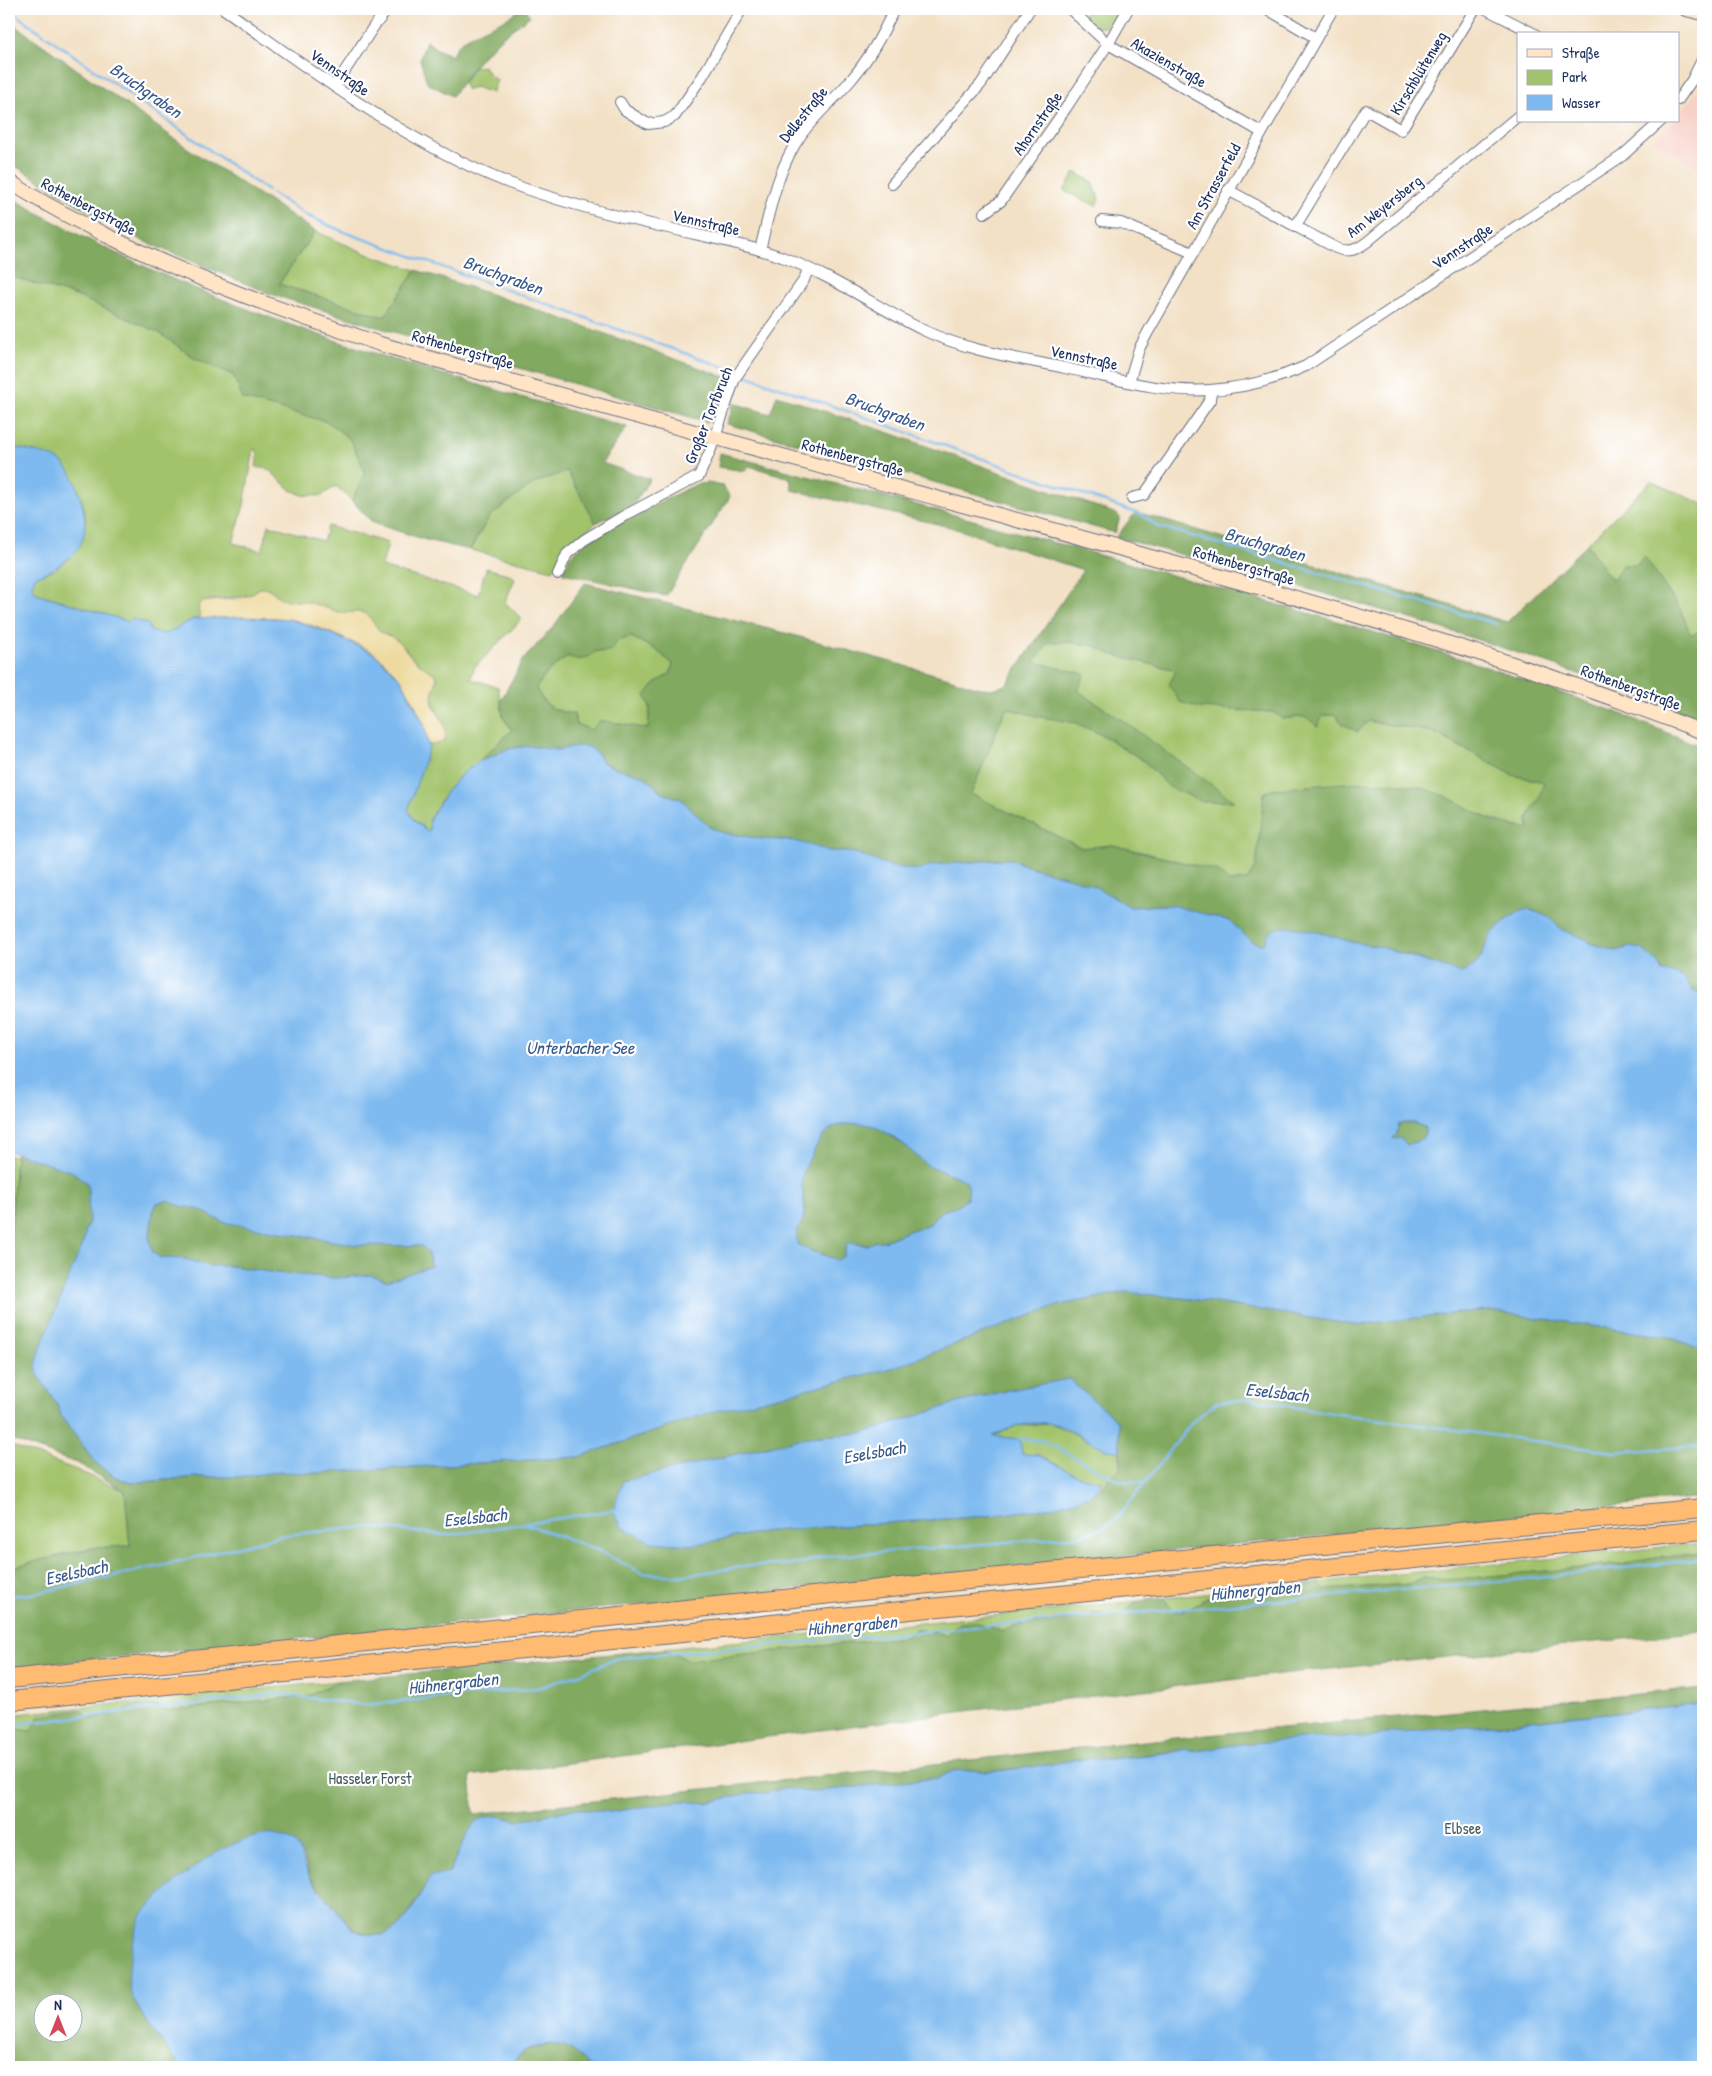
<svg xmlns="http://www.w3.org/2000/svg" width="1712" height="2076" font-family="'Patrick Hand',sans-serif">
<rect width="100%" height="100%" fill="#fff"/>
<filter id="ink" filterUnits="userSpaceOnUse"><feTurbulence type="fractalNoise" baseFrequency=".02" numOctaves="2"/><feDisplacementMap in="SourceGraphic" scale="10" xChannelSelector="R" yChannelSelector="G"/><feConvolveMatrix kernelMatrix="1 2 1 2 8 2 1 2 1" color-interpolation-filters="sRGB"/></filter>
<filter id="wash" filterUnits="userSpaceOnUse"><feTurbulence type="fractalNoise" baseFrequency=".0096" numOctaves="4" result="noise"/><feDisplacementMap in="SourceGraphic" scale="20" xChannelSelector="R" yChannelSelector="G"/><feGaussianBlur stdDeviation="1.12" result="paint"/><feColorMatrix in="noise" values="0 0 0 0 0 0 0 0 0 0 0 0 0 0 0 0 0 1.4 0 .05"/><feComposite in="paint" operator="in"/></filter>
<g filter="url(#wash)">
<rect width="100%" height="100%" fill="#f3e1c6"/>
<polygon fill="#f7d1c7" points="1703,78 1703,170 1652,141 1673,121 1678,121 1678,116 1698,90"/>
<g fill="#a2c36b" stroke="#5e7964">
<polygon points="1085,9 1120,9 1114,19 1106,27 1096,27 1085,17"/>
<polygon points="484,66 490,76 497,80 492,93 475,87 467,90 463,83 475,67"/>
<polygon points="1075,172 1093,182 1099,199 1096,206 1064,191"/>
<polygon points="315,231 365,253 416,270 384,317 279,284"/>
<path d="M9,276L77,296L158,332L196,359L233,375L243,399L328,422L350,439L365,471L352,501L336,486L321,496L302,495L291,490L268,469L256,467L258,452L254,449L244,505L233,543L262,551L269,525L323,541L328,526L388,543L382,567L478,595L486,568L512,575L515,579L505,602L522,619L474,668L471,679L498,687L503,717L512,730L478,762L462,774L447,791L430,818L429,832L415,821L407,810L428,745L438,744L443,719C434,708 431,700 434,686C436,681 438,679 436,675L421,666L400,643L392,637L380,632L358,612L341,613L308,602L283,600L269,589L259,588L250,595L209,600L198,606L200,619H192L166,634L150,631L148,624L132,619L130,622L36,593L31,586L35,577L56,569L79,547L86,520L84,508L78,489L33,453L9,446Z"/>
<path d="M567,471L596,523C576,538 565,548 553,570L470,550L489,517L534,483Z"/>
<polygon points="1651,481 1703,504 1703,630 1691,636 1680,609 1644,557 1637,565 1614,580 1606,573 1587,544"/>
<path d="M631,637L655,649L673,664L670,674L658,681L650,707L648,729L627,725L591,730L576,724L574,714C554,711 545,707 536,688C554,663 571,648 604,652L617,641Z"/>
<path d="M1048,642H1069L1093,645L1110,654L1176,670C1171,682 1173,691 1180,702L1200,708L1273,712L1282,719L1303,717L1312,719L1334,714L1343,724L1368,721L1433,732L1513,775L1544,782L1539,799L1528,817L1529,830L1487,818L1445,796L1405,785L1363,784L1272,789L1264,793L1256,867L1247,880L1229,882L1218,871L1113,845L1082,848L971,794L1006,708L1041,717L1076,722L1106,737L1144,761L1169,787L1122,720L1078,691L1084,674L1033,662Z"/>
<polygon points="9,1155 16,1156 9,1257"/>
<path d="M1050,1423C1074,1431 1095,1448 1120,1452L1121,1468L1102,1482L1076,1475L1038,1455L1022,1454L992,1437L1015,1426Z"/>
<polygon points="9,1445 74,1469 125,1491 130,1546 91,1548 9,1568"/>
<polygon points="1703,1543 1703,1553 1656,1558 1614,1565 1446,1580 1423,1577 1410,1584 1323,1590 1320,1584 1207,1598 1184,1611 1172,1611 1164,1598"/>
<polygon points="1138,1601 1121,1616 1095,1613 1085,1618 1020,1625 1003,1631 974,1622 946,1635 916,1629 906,1637 690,1660 662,1649"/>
<polygon points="338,1681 309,1696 164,1711 125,1711 30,1731 9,1728 9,1715"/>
</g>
<g fill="#81a95f" stroke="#4e6c5e" fill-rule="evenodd">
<path d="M521,9H525L530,16L502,37L479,60L452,96L427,83L420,59L426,41L437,49L452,56C457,37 488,28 504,20C510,17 515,12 521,9Z"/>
<path d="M9,21L189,149L315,231L279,284L384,317L416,270C522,303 625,341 728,378L715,419L707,422L377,327L271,294L143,241L83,208L9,162Z"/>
<path d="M9,196C200,310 415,367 627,427L602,463L650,479L634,504L596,523L567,471L534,483L489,517L470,550L426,540L373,523L352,501L365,471L350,439L328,422L243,399L233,375L196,359L158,332L77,296L9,276Z"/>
<polygon points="777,395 887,432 1117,514 1120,517 1115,533 727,424 734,403 770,414"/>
<path d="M720,453L951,514L1330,619L1472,662L1616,712L1703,747V994L1693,991L1684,978L1672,973L1662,972L1659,965L1631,947L1617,951L1590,943L1588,940L1560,929L1551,918L1529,909C1516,911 1497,926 1491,937C1481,952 1481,970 1458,973L1412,956L1380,947L1351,942L1322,933L1267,940L1265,943L1261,944L1251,941L1230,921L1161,904L1131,907L1092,885L1068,877L1046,872L1020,862L1005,859L933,865L919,870L893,867L855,853L830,851L785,840L763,839L723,833L709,827L681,799L662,793L657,787L602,762L596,752L577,746L557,750L529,746L508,749L478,762L512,730L503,717L501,700L523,660L553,627L585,583L793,635L949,678L976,687L991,689L1006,685L1083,570L950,527L792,490L790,478L749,466L745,471L718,467ZM631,637L655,649L673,664L670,674L658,681L645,695L650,707L648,729L600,720L591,730L576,724L574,714C554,711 545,707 536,688L548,671L568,656C579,662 587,660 596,651L604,652L613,649L617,641ZM1049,642H1069L1093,645L1110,654L1176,670L1169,685L1180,702L1200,708L1273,712L1282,719C1297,717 1307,713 1317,727L1323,716L1334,714L1343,724L1358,732L1368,721L1433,732L1513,775L1544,782L1539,799L1528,817L1529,829C1516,828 1497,823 1485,817C1464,807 1445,794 1422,788C1375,776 1320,786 1272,789L1264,793L1256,866L1247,880L1229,882L1218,871L1113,845L1082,848L971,794L1006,708L1041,717L1076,723L1106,737L1144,761L1169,787L1203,802L1234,801L1122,720L1078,691L1085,674L1034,662Z"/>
<polygon points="708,483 723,486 730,497 666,596 563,573 569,557 586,542 645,509 697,484"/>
<path d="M1136,512L1507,622L1587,544L1606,573L1613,580L1623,565H1637L1644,556L1680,609L1691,635L1703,630V720C1634,694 1564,668 1494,645C1370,604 1242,571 1116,537Z"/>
<path d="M859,1123L874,1126L888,1134L903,1144L927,1165L965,1180C970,1186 969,1191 967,1198L958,1206L940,1212L930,1224L900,1234L888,1240L874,1242L867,1245L855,1243L844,1249V1256L837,1260C824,1254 809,1252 797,1244C794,1228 802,1227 804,1215C807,1203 801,1191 802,1180C802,1171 806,1166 810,1158C824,1132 826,1125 859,1123Z"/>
<polygon points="1404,1123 1413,1123 1425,1127 1425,1133 1421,1140 1407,1145 1393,1139 1397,1133 1398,1125"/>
<path d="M16,1153L73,1172L88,1184C90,1190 90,1214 89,1221C88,1227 85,1231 85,1237L38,1375L58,1406L62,1418L97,1464L114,1476L131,1483L197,1477H237L279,1472L314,1473L578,1457L709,1413L892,1368L1055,1306L1125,1292L1191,1299L1356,1325L1484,1310L1669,1337L1703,1350V1497L9,1668V1568L91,1548L130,1546L125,1491L79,1464L9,1439V1368L14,1364L9,1350V1257ZM1069,1379L1118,1421L1121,1468L1089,1496L1053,1507L988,1516L768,1531L691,1545L651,1542L613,1511L624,1481L808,1437L864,1433L950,1405L1009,1390Z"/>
<path d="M170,1200C181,1209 185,1205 197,1209C208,1212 214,1219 227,1223L357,1245L422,1246L428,1253L431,1266L387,1281L371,1275L335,1278L275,1273L232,1266H209L185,1259L161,1258L153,1253L149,1239L153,1212L157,1203Z"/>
<path d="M1703,1553V1631L1281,1674L974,1710L470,1776L474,1814L1144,1741L1703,1688V1703L1411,1733H1388L1373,1737L1221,1746L1213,1749L1180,1750L1110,1759H1079L1041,1766L988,1772L971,1770L954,1771L938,1778L810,1792L784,1788L766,1793H748L707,1803L680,1801L610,1812L574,1809L518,1821L498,1816L468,1833L448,1873L431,1876L402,1924L386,1935H370L354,1930L310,1877L303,1854L135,2003L181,2067H9V1728L30,1731L40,1716L81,1710L91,1719L125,1711L130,1705L158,1706L165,1711L309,1696L338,1681L662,1649L690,1660L906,1637L916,1629L946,1635L959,1623L974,1622L1003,1631L1020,1625L1085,1618L1095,1613L1121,1616L1138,1601L1164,1598L1172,1611H1184L1207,1598L1321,1584L1323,1590L1410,1584L1423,1577L1446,1580L1614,1565L1656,1558ZM42,2004H72V2034H42Z"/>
<path d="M557,2044C572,2048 580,2054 589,2067H509C526,2048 531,2046 557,2044Z"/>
</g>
<path fill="#eeda9e" stroke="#84847e" d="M260,588L269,589L283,600L308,602L341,613L358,612L367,614L380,632L392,637L400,643L414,660L436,675C438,682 432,690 432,698C432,714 448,716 445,740L438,744L428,745C421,710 405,678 376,655C367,647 353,643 342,638C326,630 305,622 288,619C259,616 229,618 200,619L198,606L202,602L240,598L250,595Z"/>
<g fill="#7ebaf0" stroke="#4c74a7" fill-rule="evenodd">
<path d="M9,446C21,449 51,454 60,461C70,468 76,482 79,493C95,542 78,559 35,577L32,586L36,593L130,622L132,619L148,624L150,631L166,634L193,619L243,617L289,619L330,633L375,654L401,679L424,724L429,747L408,810L415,821L429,832L430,818L447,791L462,774L478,762L508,749L529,746L557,750L577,746L589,747L596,752L602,762L612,767L644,776L662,793L681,799L709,827L723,833L763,839L795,841L830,851L855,853L893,867L919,870L933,865L1011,859L1029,867L1068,877L1092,885L1131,907L1171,905L1230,921L1251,941L1261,944L1265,943L1269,933L1272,931L1277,928L1290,927L1322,933L1351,942L1380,947L1461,973C1484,963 1480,956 1490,937C1497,926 1516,911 1528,909L1551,918L1560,929L1588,940L1590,943L1616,951L1631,947L1642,949L1657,962L1662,972L1672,973L1684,978L1693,991L1703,994V1350L1669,1337L1484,1310L1356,1325L1191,1299L1125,1292L1055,1306L892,1368L709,1413L578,1457L314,1473L279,1472L237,1477H197L131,1483L114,1476L97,1464L62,1418L58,1406L38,1375L36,1365L41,1347L85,1237V1231L89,1222L88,1184L73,1172L9,1151ZM859,1123L874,1126L888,1134L903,1144L927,1165L965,1180C970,1186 969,1191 967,1199L958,1206L940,1212L930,1224L900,1234L888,1240L874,1242L867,1245L847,1243L844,1256L837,1260C823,1254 809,1252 797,1244C794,1228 802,1227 804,1215C806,1203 801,1191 802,1180C802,1171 806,1166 810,1158C824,1132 827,1124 859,1123ZM1404,1123H1413L1425,1127V1133L1421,1140L1407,1145L1401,1138L1393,1139L1397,1133L1398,1125ZM170,1200C181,1209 185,1205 197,1209C207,1212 214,1219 227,1223L357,1245L422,1246L428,1253L431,1266L387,1281L371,1275L335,1278L275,1273L232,1266H209L185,1259L161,1258L153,1253L149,1239L153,1212L157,1203Z"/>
<path d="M1069,1379L1118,1421L1120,1452C1098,1449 1083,1436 1064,1427C1041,1418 1014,1425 993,1436L1020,1439L1022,1454L1038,1455L1076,1475L1102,1482L1089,1496L1053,1507L988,1516L768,1531L691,1545L651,1542L622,1527L613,1511L623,1481L808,1437L864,1433L950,1405L1009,1390Z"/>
<path d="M1703,1703V2067H589C576,2049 559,2039 536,2047C531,2048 525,2049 522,2053C517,2057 513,2062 509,2067H181C169,2050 130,2005 129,1985C127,1967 134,1932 142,1915C147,1904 201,1861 214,1854C227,1846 259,1832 274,1835C306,1841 298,1855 310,1877C313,1884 347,1923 353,1929C357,1932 366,1935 371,1935C403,1940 417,1898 431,1876L449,1873L468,1833L475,1823L485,1817L498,1816L518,1821L574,1809L611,1812L680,1801L707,1803L748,1793H766L784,1788L810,1792L938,1778L953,1771L971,1770L988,1772L1041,1766L1079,1759H1110L1174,1752L1185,1749L1197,1751L1213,1749L1221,1746L1324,1737H1373L1388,1733L1493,1725Z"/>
</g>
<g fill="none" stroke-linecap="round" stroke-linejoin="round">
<g stroke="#7ebaf0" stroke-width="2.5">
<polyline points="9,10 268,191"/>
<polyline points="273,194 306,215 344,232 735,371"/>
<polyline points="742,374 1142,515 1157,526 1497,624"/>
<polyline points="1019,1439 1044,1441 1119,1481 1145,1483 1193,1421 1217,1402 1254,1399 1311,1410 1613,1452 1703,1446"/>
<polyline points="526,1524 595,1549 642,1573 679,1576 748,1566 798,1564 823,1557 1080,1536 1104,1528 1118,1517 1145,1483"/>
<polyline points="9,1596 32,1594 164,1565 284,1535 367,1527 448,1535 614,1510"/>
<polyline points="9,1725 280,1694 365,1705 538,1688 579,1674 618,1658 1537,1578 1703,1559"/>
</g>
</g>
</g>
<g filter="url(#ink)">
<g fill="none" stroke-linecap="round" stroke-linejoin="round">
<g stroke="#676d82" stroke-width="12">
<g id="street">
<path d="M224,9C315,73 404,142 509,183C560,202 615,216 668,228C706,237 745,244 782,257C832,276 875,306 923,330C967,351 1017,358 1065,368C1112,378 1161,393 1210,390C1242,388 1277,379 1306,366L1622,156L1661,121"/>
<polyline points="1070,9 1108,44 1261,132"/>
<polyline points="1267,9 1316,38"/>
<polyline points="1486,9 1535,34"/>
<polyline points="335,86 374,26 388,9"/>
<polyline points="1678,100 1692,80 1703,58"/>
<polyline points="620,102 625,110 648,124 664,122 675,116 702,77 742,9"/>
<polyline points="892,184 981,84 1030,9"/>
<path d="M1228,190L1336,248C1349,253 1356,250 1367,242L1518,116"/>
<polyline points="984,213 1001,201 1066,108 1108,44 1128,9"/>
<polyline points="1102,221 1121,223 1193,253"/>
<polyline points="1295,227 1366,110 1401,130 1475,9"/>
<path d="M760,250C770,210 777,169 801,135C815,115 835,99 850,81C868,60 883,34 894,9"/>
<polyline points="1129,382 1139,349 1148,332 1333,9"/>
<polyline points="1132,498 1144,495 1210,400 1211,390"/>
<polyline points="558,574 567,554 584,540 622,517 699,476 711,449 735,378 804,280 808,269"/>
</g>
</g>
<g stroke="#676d82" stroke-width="16">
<g id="secondary">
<polyline points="1686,9 1703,13"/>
<path d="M9,181C41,203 77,221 112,238C198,281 289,313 380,344C626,415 874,480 1122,549C1317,603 1514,658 1703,732"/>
</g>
</g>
<g stroke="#676d82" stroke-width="20">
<g id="highway">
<polyline points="9,1679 958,1581 1703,1508"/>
<polyline points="9,1701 1703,1530"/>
</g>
</g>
<use href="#street" stroke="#fff" stroke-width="10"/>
<use href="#secondary" stroke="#ffe4c6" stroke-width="14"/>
<use href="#highway" stroke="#febb71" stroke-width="18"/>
</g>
</g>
<g text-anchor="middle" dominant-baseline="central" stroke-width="4.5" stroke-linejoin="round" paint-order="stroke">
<g font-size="16" fill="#1b2f5e" stroke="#fff">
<text transform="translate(1169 62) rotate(30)">Akazienstraße</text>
<text transform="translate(340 72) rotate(35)">Vennstraße</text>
<text transform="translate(1418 73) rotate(-59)">Kirschblütenweg</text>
<text transform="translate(803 114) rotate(-51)">Dellestraße</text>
<text transform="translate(1037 123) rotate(-55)">Ahornstraße</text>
<text transform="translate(1213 186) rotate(-61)">Am Strasserfeld</text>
<text transform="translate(89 206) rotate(28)">Rothenbergstraße</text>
<text transform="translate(1384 206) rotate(-38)">Am Weyersberg</text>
<text transform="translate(706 222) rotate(13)">Vennstraße</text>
<text transform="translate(1462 246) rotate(-34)">Vennstraße</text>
<text transform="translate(463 349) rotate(16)">Rothenbergstraße</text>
<text transform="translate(1084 357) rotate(12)">Vennstraße</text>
<text transform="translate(708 415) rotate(-68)">Großer Torfbruch</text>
<text transform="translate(853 457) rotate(15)">Rothenbergstraße</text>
<text transform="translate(1244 565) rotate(16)">Rothenbergstraße</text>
<text transform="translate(1631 687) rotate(20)">Rothenbergstraße</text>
</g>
<g font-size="16" fill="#445b62" stroke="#fff">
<text x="370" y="1778">Hasseler Forst</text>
<text x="1463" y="1828">Elbsee</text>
</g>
<g font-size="18" font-style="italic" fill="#39598a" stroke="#fff">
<text transform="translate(146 90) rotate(35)">Bruchgraben</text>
<text transform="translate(503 275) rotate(20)">Bruchgraben</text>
<text transform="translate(885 411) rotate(20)">Bruchgraben</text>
<text transform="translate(1265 544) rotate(16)">Bruchgraben</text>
<text x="580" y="1047">Unterbacher See</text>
<text transform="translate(1277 1392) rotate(6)">Eselsbach</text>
<text transform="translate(874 1452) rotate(-10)">Eselsbach</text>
<text transform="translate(475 1517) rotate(-6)">Eselsbach</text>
<text transform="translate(76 1572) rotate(-12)">Eselsbach</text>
<text transform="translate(1255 1590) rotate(-5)">Hühnergraben</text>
<text transform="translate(852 1625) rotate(-5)">Hühnergraben</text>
<text transform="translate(453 1683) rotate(-6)">Hühnergraben</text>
</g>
</g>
<rect width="1712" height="2076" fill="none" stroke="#fff" stroke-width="30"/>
<rect x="1517" y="32" width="162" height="90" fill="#ffffff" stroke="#a4acbf"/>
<rect x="1527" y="49" width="25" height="8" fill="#ffe4c6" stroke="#a4acbf"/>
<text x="1562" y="58" font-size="15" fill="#1b2f5e">Straße</text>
<rect x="1527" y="70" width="25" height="15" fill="#a2c36b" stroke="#a4acbf"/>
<text x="1562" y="82" font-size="15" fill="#1b2f5e">Park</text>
<rect x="1527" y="95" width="25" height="15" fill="#7ebaf0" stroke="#a4acbf"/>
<text x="1562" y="108" font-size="15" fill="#1b2f5e">Wasser</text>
<g transform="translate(58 2018)"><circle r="24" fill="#ffffff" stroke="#a4acbf"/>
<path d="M0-4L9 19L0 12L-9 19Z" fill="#d1495b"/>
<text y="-8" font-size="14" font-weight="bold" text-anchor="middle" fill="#1b2f5e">N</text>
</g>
</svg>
